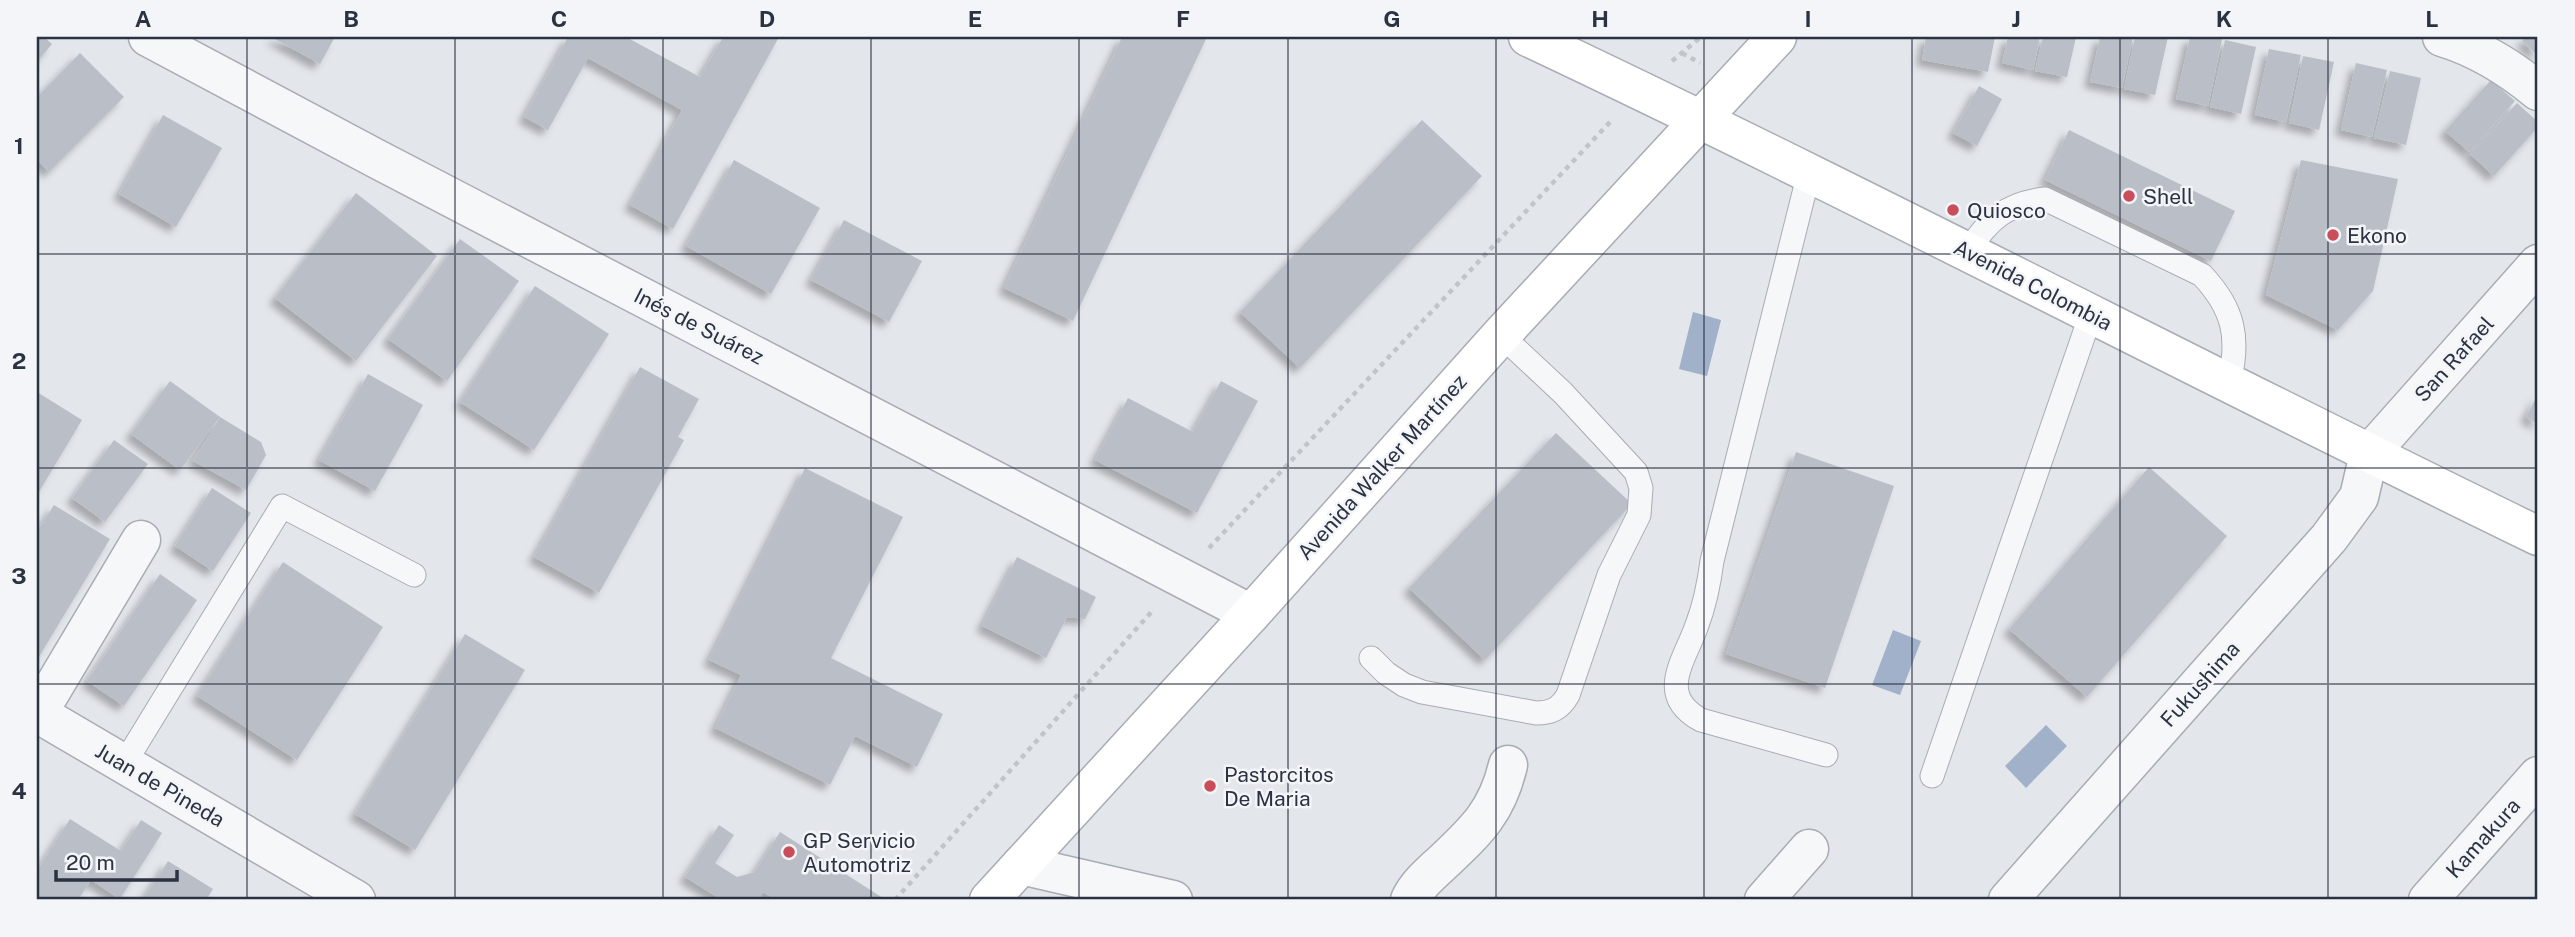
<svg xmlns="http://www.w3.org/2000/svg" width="2575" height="937" font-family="'Public Sans',sans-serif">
<defs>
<filter id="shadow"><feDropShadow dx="-6" dy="6" stdDeviation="3.5" flood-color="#0004"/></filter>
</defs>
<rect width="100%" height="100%" fill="#e3e6eb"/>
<g fill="#a0b1c9">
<polygon points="1693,312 1721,320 1707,376 1679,369"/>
<polygon points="1893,630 1921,641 1900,695 1872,685"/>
<polygon points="2046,725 2067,746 2026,788 2005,766"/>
</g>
<g fill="#babfc7" filter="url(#shadow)">
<polygon points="37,37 44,37 52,44 37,62"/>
<polygon points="271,37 335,37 320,64"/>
<polygon points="568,37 626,37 700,77 723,37 779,37 673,229 630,205 682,110 588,58 548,130 524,117"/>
<polygon points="1122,37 1207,37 1073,321 1004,288"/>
<polygon points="1926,37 1995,37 1988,72 1922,60"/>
<polygon points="2008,37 2040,37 2033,70 2002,63"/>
<polygon points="2043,37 2076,37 2067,77 2035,71"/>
<polygon points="2100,37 2133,37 2122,88 2090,82"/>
<polygon points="2135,37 2168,37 2155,95 2124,89"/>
<polygon points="2190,37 2222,39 2208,106 2176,99"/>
<polygon points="2526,37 2538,37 2538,56 2522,41"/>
<polygon points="2225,40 2256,47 2241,114 2210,107"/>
<polygon points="2269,49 2301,55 2286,122 2255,115"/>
<polygon points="80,53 124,97 49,172 37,160 37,97"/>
<polygon points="2303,56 2334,62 2319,130 2289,123"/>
<polygon points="2356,63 2387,70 2372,137 2341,130"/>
<polygon points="2390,71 2421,78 2406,145 2374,138"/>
<polygon points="2491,80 2515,101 2469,152 2445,131"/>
<polygon points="1979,86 2002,99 1977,146 1953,133"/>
<polygon points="2517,103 2538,122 2538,127 2494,176 2470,154"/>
<polygon points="163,115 222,148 176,227 119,194"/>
<polygon points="1422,120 1482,176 1300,368 1240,312"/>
<polygon points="2069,130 2235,211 2211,261 2045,180"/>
<polygon points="734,160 820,208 771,294 686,246"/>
<polygon points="2301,160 2398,179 2373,291 2338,330 2266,295"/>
<polygon points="356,193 437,256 356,361 275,298"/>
<polygon points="844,220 922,261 889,322 811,280"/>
<polygon points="460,239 519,281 447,381 388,339"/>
<polygon points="535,286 609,334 534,450 460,402"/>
<polygon points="640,367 699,399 678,437 684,440 599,593 534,557"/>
<polygon points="368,374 423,405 375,491 319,460"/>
<polygon points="170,381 220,417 261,442 266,455 246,490 193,461 220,417 180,470 131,434"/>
<polygon points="1221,381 1258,401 1197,513 1095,460 1128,398 1193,432"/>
<polygon points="37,392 82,420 37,495"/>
<polygon points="2538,394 2538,424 2526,417"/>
<polygon points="1556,433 1632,504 1485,660 1409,588"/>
<polygon points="114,440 148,464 105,522 72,498"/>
<polygon points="1796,452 1894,486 1825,688 1726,654"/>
<polygon points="2149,467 2227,536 2087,697 2009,629"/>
<polygon points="805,468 903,517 831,658 943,714 917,767 855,736 830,785 715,728 741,675 709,660"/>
<polygon points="212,488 251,513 213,571 175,546"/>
<polygon points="54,505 110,539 37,660 37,532"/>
<polygon points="1017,557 1096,597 1085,619 1067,617 1046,658 982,626"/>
<polygon points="283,562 383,627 297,760 197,696"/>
<polygon points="160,574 197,600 124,706 87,681"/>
<polygon points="465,634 525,670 415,850 355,814"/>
<polygon points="70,819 121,851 141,820 162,833 120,899 91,880 78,900 37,900 37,871"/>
<polygon points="719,825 734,835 715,863 737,877 755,872 780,832 886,900 776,900 763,892 758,900 722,900 685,877"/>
<polygon points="168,861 213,889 206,900 143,900"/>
</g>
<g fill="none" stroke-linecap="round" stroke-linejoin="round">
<g stroke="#a8acb5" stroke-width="25">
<g id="service">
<path d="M1809,173L1712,561C1709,584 1705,604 1697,625C1685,660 1655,695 1701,720L1826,755"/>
<path d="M1968,253C1986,220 2008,203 2045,199L2202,275C2234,309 2240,338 2229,383"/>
<path d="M1371,658L1386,673L1404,685L1422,692L1536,713C1551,713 1560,709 1568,695L1609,575L1639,515L1641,488L1636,472L1563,393L1501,335"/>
<polyline points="124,764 282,506 414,575"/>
<polyline points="1932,776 2091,314"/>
</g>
</g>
<g stroke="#a8acb5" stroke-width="41">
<g id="minor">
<polyline points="148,37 375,158 1251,614"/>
<path d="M2442,37C2478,48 2509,67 2538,91"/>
<polyline points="37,713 356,900"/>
<polyline points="38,713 141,540"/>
<polyline points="1021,865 1173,900"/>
<path d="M1410,900C1417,885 1430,874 1442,863C1476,831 1497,812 1508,765"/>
<polyline points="1764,900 1809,849"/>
<polyline points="2008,900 2329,538 2359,497 2369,454 2538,264"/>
<polyline points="2428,900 2538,776"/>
</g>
</g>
<g stroke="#a8acb5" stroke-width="41">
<g id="secondary">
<path d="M1528,37C1867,197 2200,372 2538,536"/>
<polyline points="989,900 1251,614 1501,335 1777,37"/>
</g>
</g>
<g stroke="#c1c4c9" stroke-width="4.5" stroke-dasharray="5 5" stroke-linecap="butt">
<polyline points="1682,53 1700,63"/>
<polyline points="1672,61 1701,37"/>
<polyline points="1209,548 1611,121"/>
<polyline points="895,900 1154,609"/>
</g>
<use href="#service" stroke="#f6f7f9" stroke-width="23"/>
<use href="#minor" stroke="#f6f7f9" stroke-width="38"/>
<use href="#secondary" stroke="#fff" stroke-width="38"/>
</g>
<path fill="none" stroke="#2b3242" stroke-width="2" stroke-opacity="0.55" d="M247,37V900M455,37V900M663,37V900M871,37V900M1079,37V900M1288,37V900M1496,37V900M1704,37V900M1912,37V900M2120,37V900M2328,37V900M37,254H2538M37,468H2538M37,684H2538"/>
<g fill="#ca4e59" stroke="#f3f5f8" stroke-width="2.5">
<circle cx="2129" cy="196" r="7"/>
<circle cx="1953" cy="210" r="7"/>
<circle cx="2333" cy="235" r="7"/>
<circle cx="1210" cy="786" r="7"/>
<circle cx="789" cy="852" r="7"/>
</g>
<g text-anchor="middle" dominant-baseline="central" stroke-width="5" stroke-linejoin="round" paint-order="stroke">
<g font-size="21" fill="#2b3242" stroke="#f3f5f8" text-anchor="start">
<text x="2143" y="196">Shell</text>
<text x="1967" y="210">Quiosco</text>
<text x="2347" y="235">Ekono</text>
<text x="1224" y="774">Pastorcitos<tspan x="1224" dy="24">De Maria</tspan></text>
<text x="803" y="840">GP Servicio<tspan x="803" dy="24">Automotriz</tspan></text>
</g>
<g font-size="21" fill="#2b3242" stroke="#f3f5f8">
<text transform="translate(2033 285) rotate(27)">Avenida Colombia</text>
<text transform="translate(699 326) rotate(27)">Inés de Suárez</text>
<text transform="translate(2454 359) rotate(-48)">San Rafael</text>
<text transform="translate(1382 467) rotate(-48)">Avenida Walker Martínez</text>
<text transform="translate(2200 684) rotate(-48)">Fukushima</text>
<text transform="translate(160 785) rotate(30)">Juan de Pineda</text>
<text transform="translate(2483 838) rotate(-48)">Kamakura</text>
</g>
</g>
<rect width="2575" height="937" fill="none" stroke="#f3f5f8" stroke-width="77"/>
<path d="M56 870v10h121v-10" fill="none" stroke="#2b3242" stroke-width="3.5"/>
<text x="66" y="870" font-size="21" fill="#2b3242" stroke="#f3f5f8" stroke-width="5" paint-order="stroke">20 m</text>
<rect x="38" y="38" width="2498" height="860" fill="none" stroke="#2b3242" stroke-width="2.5"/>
<g font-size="23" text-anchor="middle" font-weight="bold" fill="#2b3242">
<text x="143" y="27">A</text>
<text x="351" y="27">B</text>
<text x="559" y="27">C</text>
<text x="767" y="27">D</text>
<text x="975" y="27">E</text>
<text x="1183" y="27">F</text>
<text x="1392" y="27">G</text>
<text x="1600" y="27">H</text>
<text x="1808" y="27">I</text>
<text x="2016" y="27">J</text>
<text x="2224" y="27">K</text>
<text x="2432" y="27">L</text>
<text x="19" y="154">1</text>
<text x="19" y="369">2</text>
<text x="19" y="584">3</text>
<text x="19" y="799">4</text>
</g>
</svg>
